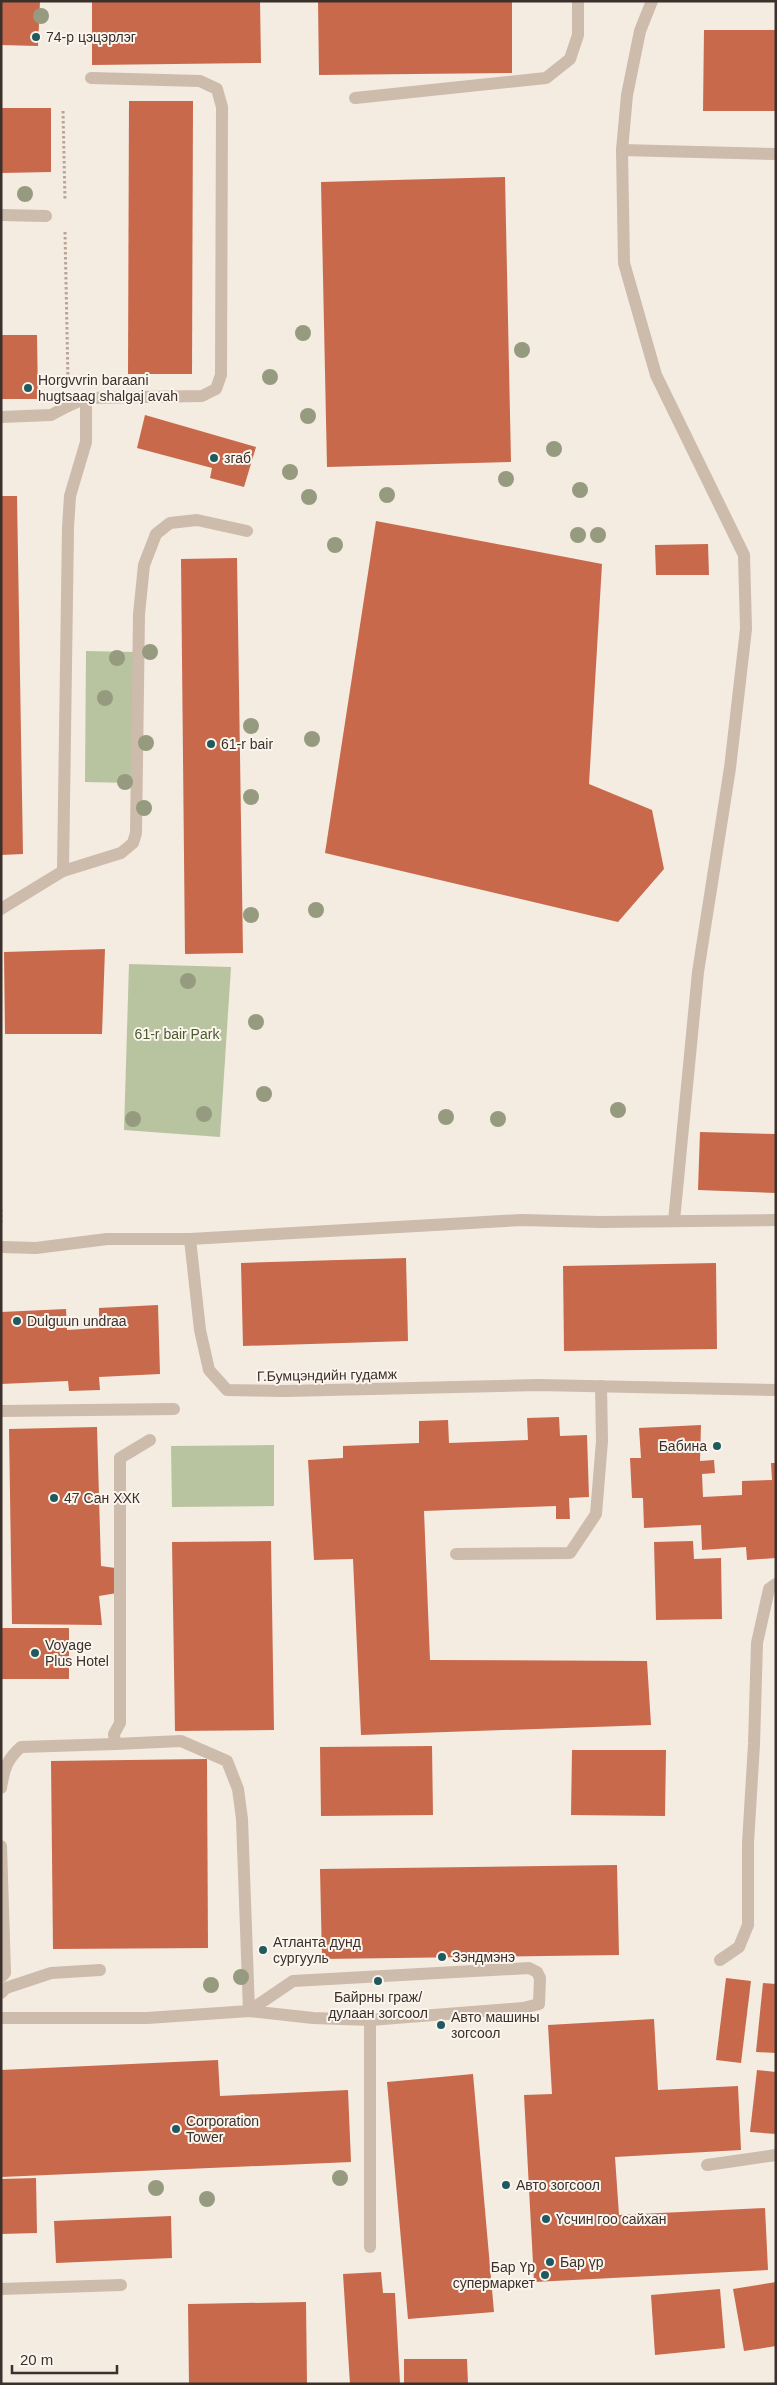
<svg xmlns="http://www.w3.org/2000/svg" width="777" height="2385" font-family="Helvetica,sans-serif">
<rect width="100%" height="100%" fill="#f4ebe1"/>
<g fill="#b8c4a0">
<polygon points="86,651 135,652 132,783 85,782"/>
<polygon points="129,964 231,967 220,1137 124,1130"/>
<polygon points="274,1445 274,1506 172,1507 171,1446"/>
</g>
<g fill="#c8694b">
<polygon points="1,1 40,1 38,46 1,45"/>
<polygon points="92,1 260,1 261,63 92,65"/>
<polygon points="318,1 512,1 512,73 319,75"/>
<polygon points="704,30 776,30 776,111 703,111"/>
<polygon points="129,101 193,101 192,374 128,374"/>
<polygon points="1,108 51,108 51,172 1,173"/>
<polygon points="505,177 511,462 327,467 321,182"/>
<polygon points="1,335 37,335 38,399 1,399"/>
<polygon points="145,415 256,447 244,487 210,478 212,468 137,448"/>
<polygon points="1,496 17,496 23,854 1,855"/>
<polygon points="376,521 602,564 589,784 652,810 664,869 618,922 325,853"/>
<polygon points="708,544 709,575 656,575 655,545"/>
<polygon points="237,558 243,953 185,954 181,559"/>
<polygon points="105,949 102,1034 5,1034 4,952"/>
<polygon points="700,1132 776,1134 776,1193 698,1190"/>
<polygon points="406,1258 408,1341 243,1346 241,1263"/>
<polygon points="716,1263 717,1349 564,1351 563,1266"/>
<polygon points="158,1305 160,1374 99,1377 100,1390 69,1391 68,1381 1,1384 1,1312 66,1309 67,1330 99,1328 99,1308"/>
<polygon points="559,1417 560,1436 587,1435 589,1497 569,1498 570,1519 556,1519 556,1506 424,1511 430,1660 647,1661 651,1725 361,1735 353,1559 314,1560 308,1460 343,1458 343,1446 419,1443 419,1421 448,1420 449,1443 528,1440 527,1418"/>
<polygon points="701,1425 700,1461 714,1460 715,1473 702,1474 703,1497 742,1495 742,1481 772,1480 771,1463 776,1463 776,1558 747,1560 746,1547 702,1550 701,1525 644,1528 643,1498 632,1498 630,1458 641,1458 639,1428"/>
<polygon points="97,1427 101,1566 115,1568 117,1593 99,1596 102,1625 12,1624 9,1429"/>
<polygon points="271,1541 274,1730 175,1731 172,1542"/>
<polygon points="693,1541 694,1559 721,1558 722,1619 656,1620 654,1542"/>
<rect x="1" y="1628" width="68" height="51"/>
<polygon points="432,1746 433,1815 321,1816 320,1747"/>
<polygon points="572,1750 666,1750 665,1816 571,1815"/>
<polygon points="207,1759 208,1948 53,1949 51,1761"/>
<polygon points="617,1865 619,1955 322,1959 320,1869"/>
<polygon points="726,1978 751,1981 741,2063 716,2060"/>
<polygon points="763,1983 776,1984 776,2053 756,2052"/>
<polygon points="654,2019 658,2090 738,2086 741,2150 615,2157 619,2215 765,2208 768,2270 534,2282 524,2095 552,2094 548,2025"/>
<polygon points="218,2060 220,2096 348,2090 351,2162 1,2177 1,2070"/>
<polygon points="757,2070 776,2072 776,2134 750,2132"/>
<polygon points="473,2074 494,2312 408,2319 387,2082"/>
<polygon points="36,2178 37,2233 1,2234 1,2179"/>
<polygon points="171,2216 172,2258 56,2263 54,2221"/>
<polygon points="381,2272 383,2293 395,2293 400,2384 350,2384 343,2274"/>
<polygon points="776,2282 776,2346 744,2351 733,2289"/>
<polygon points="720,2289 725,2348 655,2355 651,2295"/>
<polygon points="306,2302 307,2384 189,2384 188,2304"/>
<polygon points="404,2359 467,2359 468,2384 404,2384"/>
</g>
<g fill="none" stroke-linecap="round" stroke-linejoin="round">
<g stroke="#b9a596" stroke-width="3" stroke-dasharray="2.5 2.5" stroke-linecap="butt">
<polyline points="63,111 65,200"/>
<polyline points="65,232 68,380"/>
<polyline points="1,1210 1,1222"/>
</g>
<g stroke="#cdbbac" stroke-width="12">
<polyline points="652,1 640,31 627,95 622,150 624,263 656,375 744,555 746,629 730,768 698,972 674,1221"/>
<polyline points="355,98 546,78 570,59 578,35 578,1"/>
<polyline points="622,150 776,154"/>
<polyline points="68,406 86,398 202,396 216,389 221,375 222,107 217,89 200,81 91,78"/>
<polyline points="1,1411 174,1409"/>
<polyline points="456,1554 570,1553 596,1514 602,1441 601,1386"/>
<path d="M1,1788C4,1769 7,1759 21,1747L115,1744L114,1734L120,1723V1458L150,1440"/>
<polyline points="1,1846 5,1973 1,1977"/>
<polyline points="1,1993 6,1988 51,1973 100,1970"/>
<polyline points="1,2018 147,2018 249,2011 313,2018 370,2020 523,2008 539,2004 540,1978 537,1972 529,1968 293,1981 249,2011 242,1819 238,1789 227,1761 181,1741 115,1744"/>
<polyline points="707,2165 776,2155"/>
<polyline points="370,2247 370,2020"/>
<polyline points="1,2289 121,2285"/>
</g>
<g stroke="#cdbbac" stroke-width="12">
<polyline points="1,215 46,216"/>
<polyline points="1,417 51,415 68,406"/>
<polyline points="63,871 121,853 133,843 136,833 139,614 144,565 156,534 170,523 197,520 247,531"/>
<polyline points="1,909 63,871 68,528 70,496 86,442 86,398"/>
<polyline points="190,1239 200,1330 209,1370 227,1390 285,1391 538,1385 776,1390"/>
<polyline points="720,1960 739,1947 748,1925 748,1843 754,1744 757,1643 769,1589 776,1584"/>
</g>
<polyline stroke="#cdbbac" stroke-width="12" points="1,1247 36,1248 107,1239 190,1239 521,1220 600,1222 776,1220"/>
</g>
<g fill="#969b7f">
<circle cx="41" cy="16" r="8"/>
<circle cx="25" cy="194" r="8"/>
<circle cx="303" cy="333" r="8"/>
<circle cx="522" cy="350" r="8"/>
<circle cx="270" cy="377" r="8"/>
<circle cx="308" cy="416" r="8"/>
<circle cx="554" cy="449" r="8"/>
<circle cx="290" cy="472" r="8"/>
<circle cx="506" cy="479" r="8"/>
<circle cx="580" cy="490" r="8"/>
<circle cx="387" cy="495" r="8"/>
<circle cx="309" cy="497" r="8"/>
<circle cx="578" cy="535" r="8"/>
<circle cx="598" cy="535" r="8"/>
<circle cx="335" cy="545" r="8"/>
<circle cx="150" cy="652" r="8"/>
<circle cx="117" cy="658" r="8"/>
<circle cx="105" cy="698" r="8"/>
<circle cx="251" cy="726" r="8"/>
<circle cx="312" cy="739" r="8"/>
<circle cx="146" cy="743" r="8"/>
<circle cx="125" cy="782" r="8"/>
<circle cx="251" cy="797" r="8"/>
<circle cx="144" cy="808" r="8"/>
<circle cx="316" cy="910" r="8"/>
<circle cx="251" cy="915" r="8"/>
<circle cx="188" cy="981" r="8"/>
<circle cx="256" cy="1022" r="8"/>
<circle cx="264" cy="1094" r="8"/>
<circle cx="618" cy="1110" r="8"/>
<circle cx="204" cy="1114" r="8"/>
<circle cx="446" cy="1117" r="8"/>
<circle cx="133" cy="1119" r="8"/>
<circle cx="498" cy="1119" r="8"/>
<circle cx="241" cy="1977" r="8"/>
<circle cx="211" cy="1985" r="8"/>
<circle cx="340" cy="2178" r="8"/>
<circle cx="156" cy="2188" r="8"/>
<circle cx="207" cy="2199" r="8"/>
</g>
<g fill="#1f5a5e" stroke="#fbf5ee" stroke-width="2">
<circle cx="36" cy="37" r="5"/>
<circle cx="28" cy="388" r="5"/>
<circle cx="214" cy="458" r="5"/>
<circle cx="211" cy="744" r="5"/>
<circle cx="17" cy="1321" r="5"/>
<circle cx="717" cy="1446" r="5"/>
<circle cx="54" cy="1498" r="5"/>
<circle cx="35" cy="1653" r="5"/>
<circle cx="263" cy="1950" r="5"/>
<circle cx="442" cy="1957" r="5"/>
<circle cx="378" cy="1981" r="5"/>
<circle cx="441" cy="2025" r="5"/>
<circle cx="176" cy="2129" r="5"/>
<circle cx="506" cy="2185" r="5"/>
<circle cx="546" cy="2219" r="5"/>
<circle cx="550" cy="2262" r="5"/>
<circle cx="545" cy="2275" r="5"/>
</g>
<g text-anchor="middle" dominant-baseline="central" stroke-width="4" stroke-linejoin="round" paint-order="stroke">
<g font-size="14" fill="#3b302b" stroke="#fbf5ee" text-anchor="start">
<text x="46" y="37">74-р цэцэрлэг</text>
<text x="38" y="380">Horgvvrin baraani<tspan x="38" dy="16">hugtsaag shalgaj avah</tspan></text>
<text x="224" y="458">згаб</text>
<text x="221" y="744">61-r bair</text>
<text x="27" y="1321">Dulguun undraa</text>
<text x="707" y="1446" text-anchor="end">Бабина</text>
<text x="64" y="1498">47 Сан ХХК</text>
<text x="45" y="1645">Voyage<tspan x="45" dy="16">Plus Hotel</tspan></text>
<text x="273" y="1942">Атланта дунд<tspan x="273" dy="16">сургууль</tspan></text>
<text x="452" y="1957">Зэндмэнэ</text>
<text x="378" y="1997" text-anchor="middle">Байрны граж/<tspan x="378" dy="16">дулаан зогсоол</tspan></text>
<text x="451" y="2017">Авто машины<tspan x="451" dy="16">зогсоол</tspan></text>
<text x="186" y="2121">Corporation<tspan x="186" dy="16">Tower</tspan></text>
<text x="516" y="2185">Авто зогсоол</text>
<text x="556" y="2219">Үсчин гоо сайхан</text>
<text x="560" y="2262">Бар үр</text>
<text x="535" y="2267" text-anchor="end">Бар Үр<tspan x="535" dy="16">супермаркет</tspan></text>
</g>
<g font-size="14" fill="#4a5a2e" stroke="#fbf5ee">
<text x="177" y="1034">61-r bair Park</text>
</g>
<g font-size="14" fill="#3b302b" stroke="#fbf5ee">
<text transform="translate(327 1375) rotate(-1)">Г.Бумцэндийн гудамж</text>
</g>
</g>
<rect width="777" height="2385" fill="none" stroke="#3b302b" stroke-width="5"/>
<path d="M12 2365v8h105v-8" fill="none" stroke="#3b302b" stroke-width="2.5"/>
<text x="20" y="2365" font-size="15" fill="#3b302b" stroke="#fbf5ee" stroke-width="4" paint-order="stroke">20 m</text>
</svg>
